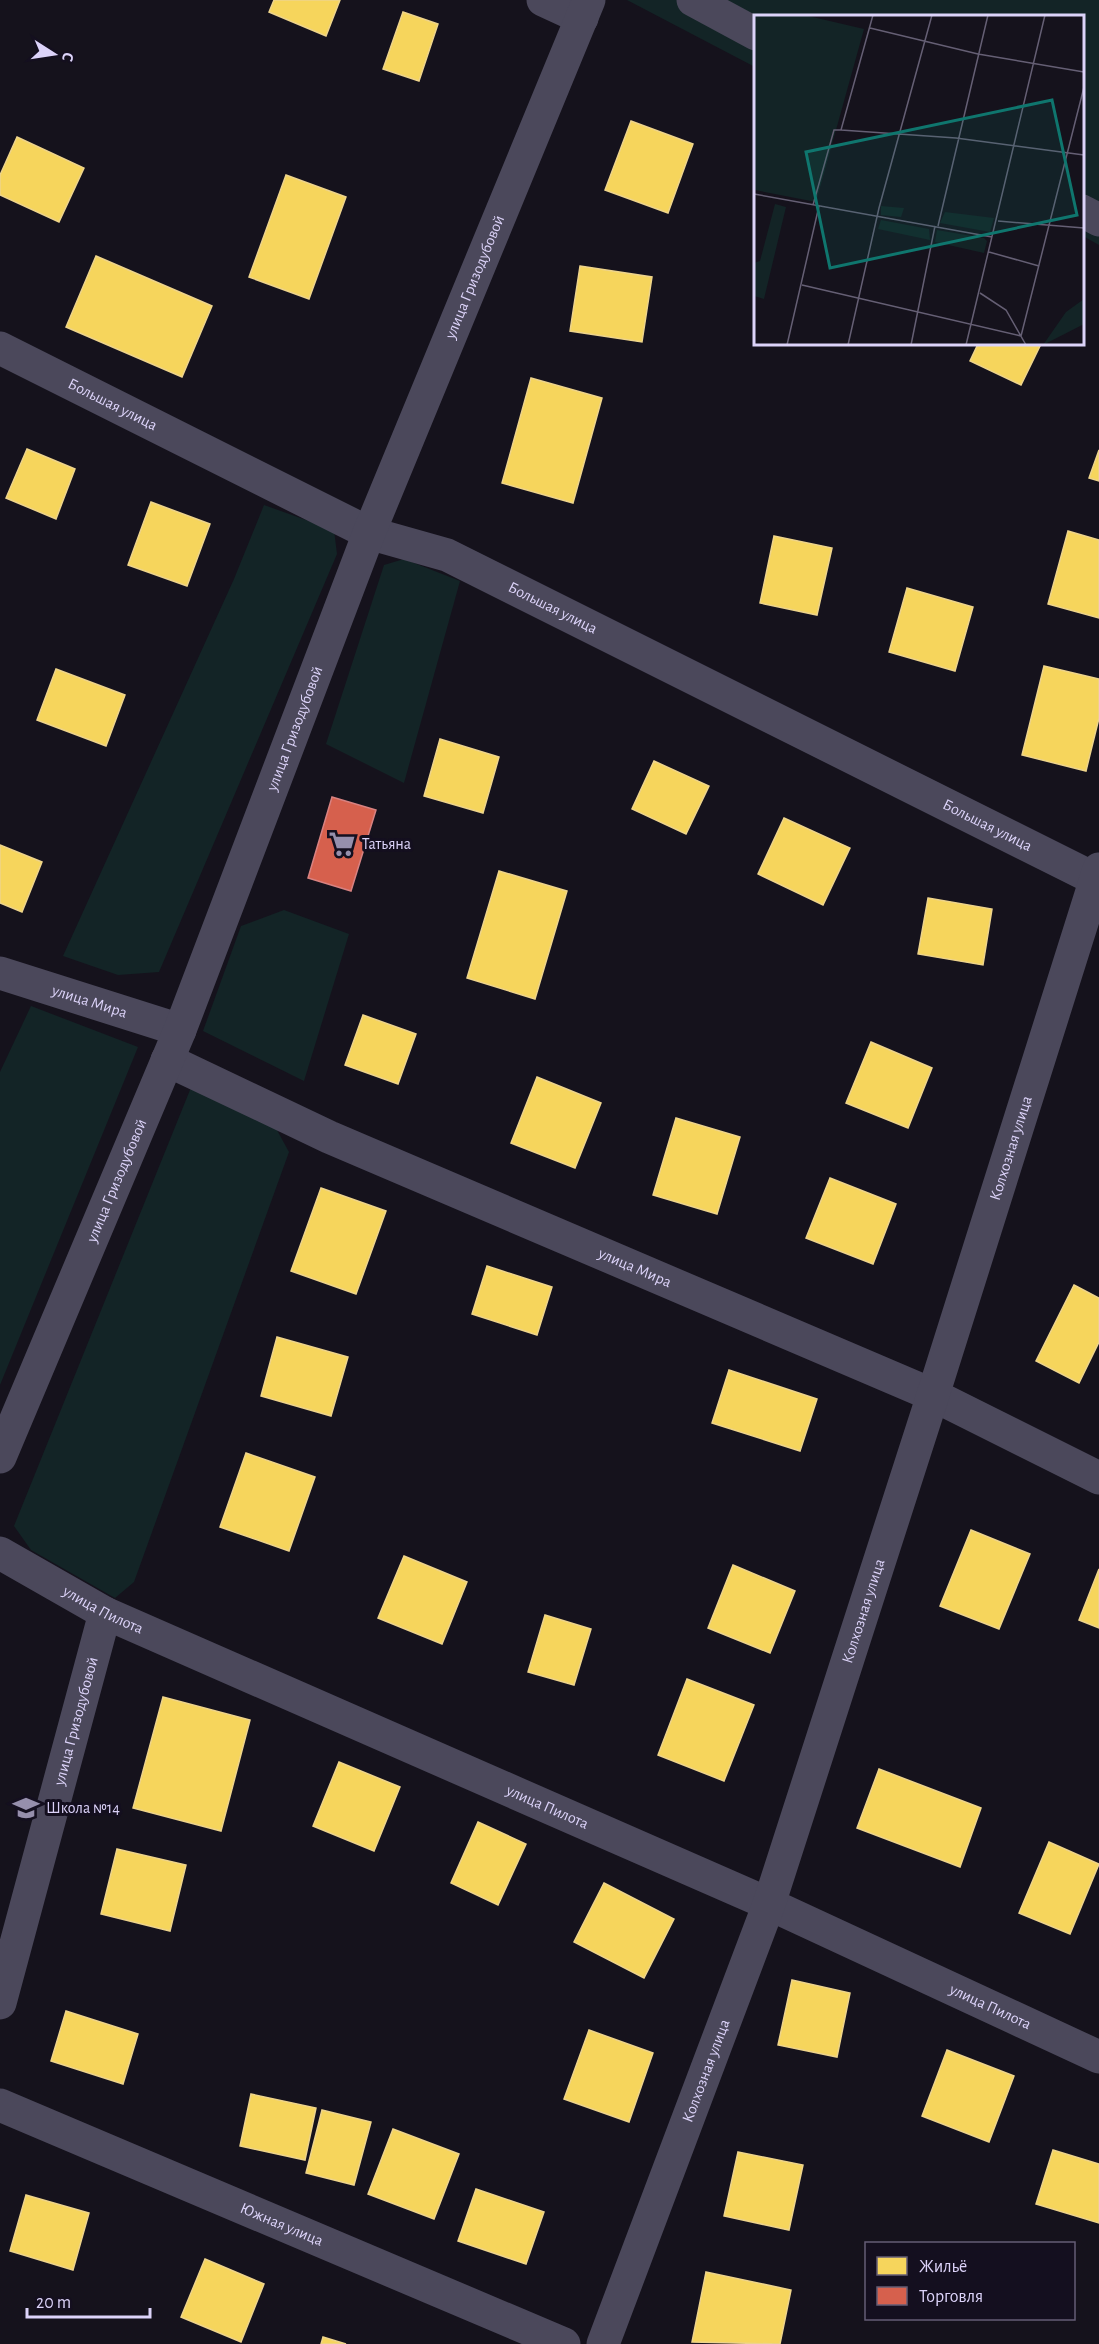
<svg xmlns="http://www.w3.org/2000/svg" width="1099" height="2344" font-family="'Alegreya Sans',sans-serif">
<rect width="100%" height="100%" fill="#15121c"/>
<g fill="#132426">
<polygon points="627,0 1099,0 1099,245 1083,236 1082,16 756,16 755,67"/>
<polygon points="264,505 334,530 337,554 159,972 118,975 63,956 234,579"/>
<polygon points="404,559 460,581 404,783 326,744 384,565"/>
<polygon points="284,910 349,934 304,1081 203,1031 241,926"/>
<polygon points="31,1006 138,1047 0,1385 0,1072"/>
<polygon points="192,1085 272,1121 289,1152 134,1582 115,1598 31,1550 14,1526"/>
</g>
<g fill="#f6d55c" stroke="#eed48b" stroke-width="1.5">
<polygon points="274,0 340,0 326,36 269,12"/>
<polygon points="403,12 438,24 419,81 383,69"/>
<polygon points="631,121 693,144 668,213 605,190"/>
<polygon points="17,137 84,168 59,222 0,195 0,175"/>
<polygon points="286,175 346,197 309,299 249,277"/>
<polygon points="96,256 212,306 182,377 66,327"/>
<polygon points="580,266 652,277 642,342 570,331"/>
<polygon points="978,344 1041,344 1021,385 970,361"/>
<polygon points="531,378 602,398 573,503 502,483"/>
<polygon points="27,449 75,469 56,519 6,498"/>
<polygon points="1099,450 1099,481 1089,478"/>
<polygon points="151,502 210,524 187,586 128,565"/>
<polygon points="1068,531 1099,540 1099,618 1048,604"/>
<polygon points="774,536 832,548 817,615 760,603"/>
<polygon points="907,588 973,607 955,671 889,652"/>
<polygon points="1044,666 1099,679 1099,718 1086,771 1022,755"/>
<polygon points="56,669 125,695 106,746 37,720"/>
<polygon points="440,739 499,757 483,813 424,796"/>
<polygon points="654,761 709,786 686,834 632,809"/>
<polygon points="784,818 850,848 823,905 758,874"/>
<polygon points="0,845 42,862 22,912 0,903"/>
<polygon points="499,871 567,891 535,999 467,978"/>
<polygon points="928,898 992,909 983,965 918,954"/>
<polygon points="363,1015 416,1034 398,1084 345,1065"/>
<polygon points="871,1042 932,1068 908,1128 846,1103"/>
<polygon points="537,1077 601,1103 575,1168 511,1143"/>
<polygon points="676,1118 740,1137 717,1214 653,1195"/>
<polygon points="830,1178 896,1204 873,1264 806,1238"/>
<polygon points="321,1188 386,1211 356,1294 291,1271"/>
<polygon points="487,1266 552,1287 537,1335 472,1314"/>
<polygon points="1074,1285 1099,1298 1099,1342 1079,1383 1036,1361"/>
<polygon points="277,1337 348,1357 331,1416 261,1396"/>
<polygon points="729,1370 817,1399 800,1451 712,1423"/>
<polygon points="246,1453 315,1477 289,1551 220,1527"/>
<polygon points="971,1530 1030,1554 999,1629 940,1606"/>
<polygon points="404,1556 467,1582 442,1644 378,1618"/>
<polygon points="733,1565 795,1591 770,1653 708,1628"/>
<polygon points="1099,1569 1099,1628 1079,1620"/>
<polygon points="545,1615 591,1629 574,1685 528,1672"/>
<polygon points="687,1679 754,1705 724,1781 658,1755"/>
<polygon points="163,1697 250,1720 221,1831 133,1808"/>
<polygon points="339,1762 400,1787 374,1851 313,1826"/>
<polygon points="879,1769 981,1808 960,1867 857,1828"/>
<polygon points="478,1822 526,1844 498,1905 451,1883"/>
<polygon points="1049,1842 1099,1864 1070,1934 1019,1913"/>
<polygon points="117,1849 186,1865 170,1931 101,1914"/>
<polygon points="604,1883 674,1919 644,1978 574,1942"/>
<polygon points="792,1980 850,1993 837,2057 778,2045"/>
<polygon points="66,2011 138,2034 123,2084 51,2061"/>
<polygon points="589,2030 653,2053 629,2122 564,2099"/>
<polygon points="947,2050 1014,2076 989,2142 922,2116"/>
<polygon points="251,2094 316,2108 305,2160 240,2146"/>
<polygon points="322,2110 371,2122 354,2185 306,2173"/>
<polygon points="393,2129 459,2154 434,2219 368,2194"/>
<polygon points="1053,2150 1099,2164 1099,2223 1036,2204"/>
<polygon points="738,2152 803,2165 789,2230 724,2216"/>
<polygon points="476,2189 544,2212 526,2264 458,2241"/>
<polygon points="26,2195 89,2213 73,2270 10,2251"/>
<polygon points="205,2259 264,2284 241,2342 181,2317"/>
<polygon points="706,2272 791,2290 780,2344 692,2342"/>
<polygon points="323,2337 346,2344 321,2344"/>
</g>
<polygon fill="#d6604d" stroke="#d88281" stroke-width="1.5" points="332,797 376,810 351,891 308,878"/>
<g fill="none" stroke-linecap="round" stroke-linejoin="round">
<g stroke="#4b485b" stroke-width="33">
<polyline points="543,0 582,18"/>
<polyline points="693,0 756,34"/>
<polyline points="1082,211 1099,220"/>
<path id="s1" d="M0,348L369,533L447,555L1099,881"/>
<path id="s2" d="M0,973L180,1030"/>
<path id="s3" d="M167,1060L329,1137L933,1395L1099,1478"/>
<path id="s4" d="M0,1553L105,1613L769,1904L1099,2057"/>
<path id="s5" d="M0,2003L105,1613"/>
<path id="s6" d="M0,2105L564,2344"/>
<path id="s7" d="M603,2344L769,1904L933,1395L1099,869"/>
</g>
<path stroke="#4b485b" stroke-width="33" id="s8" d="M0,1457L180,1030L369,533L589,0"/>
</g>
<defs>
<g id="supermarket-bare" transform="scale(2.07)"><path d="M-6-5.5h2.5l.6 2H6L4.5 2H-2.5L-4.4-4H-6ZM-1.5 3.2a1.3 1.3 0 1 0 .1 0ZM3 3.2a1.3 1.3 0 1 0 .1 0Z" fill="#968fac" stroke="#140f1f" stroke-width="2.5" paint-order="stroke"/></g>
<g id="school-bare" transform="scale(2.07)"><path d="M0-5L7-2L0 1L-7-2ZM-4 1L0 2.5L4 1V4Q0 6-4 4Z" fill="#968fac" stroke="#140f1f" stroke-width="2.5" paint-order="stroke"/></g>
</defs>
<g fill-rule="evenodd">
<use href="#supermarket-bare" x="342" y="844"/>
<use href="#school-bare" x="26" y="1808"/>
</g>
<g text-anchor="middle" dominant-baseline="central" stroke-width="6" stroke-linejoin="round" paint-order="stroke">
<g font-size="16" fill="#dcd3f9" stroke="#140f1f">
<text stroke="none"><textPath href="#s8" startOffset="1272">улица Гризодубовой</textPath></text>
<text stroke="none"><textPath href="#s1" startOffset="126">Большая улица</textPath></text>
<text stroke="none"><textPath href="#s1" startOffset="612">Большая улица</textPath></text>
<text stroke="none"><textPath href="#s8" startOffset="786">улица Гризодубовой</textPath></text>
<text stroke="none"><textPath href="#s1" startOffset="1098">Большая улица</textPath></text>
<text stroke="none"><textPath href="#s2" startOffset="94">улица Мира</textPath></text>
<text stroke="none"><textPath href="#s7" startOffset="1264">Колхозная улица</textPath></text>
<text stroke="none"><textPath href="#s8" startOffset="300">улица Гризодубовой</textPath></text>
<text stroke="none"><textPath href="#s3" startOffset="512">улица Мира</textPath></text>
<text stroke="none"><textPath href="#s4" startOffset="118">улица Пилота</textPath></text>
<text stroke="none"><textPath href="#s7" startOffset="778">Колхозная улица</textPath></text>
<text stroke="none"><textPath href="#s5" startOffset="292">улица Гризодубовой</textPath></text>
<text stroke="none"><textPath href="#s4" startOffset="604">улица Пилота</textPath></text>
<text stroke="none"><textPath href="#s4" startOffset="1090">улица Пилота</textPath></text>
<text stroke="none"><textPath href="#s7" startOffset="292">Колхозная улица</textPath></text>
<text stroke="none"><textPath href="#s6" startOffset="306">Южная улица</textPath></text>
</g>
<g font-size="16" fill="#dcd3f9" stroke="#140f1f" text-anchor="start">
<text x="362" y="844">Татьяна</text>
<text x="46" y="1808">Школа №14</text>
</g>
</g>
<g transform="translate(754 15)">
<rect width="330" height="330" fill="#15121c"/>
<path d="M0,0H50L110,14L62,187L1,175ZM21,189L32,192L10,284L0,281V248L6,246ZM127,191L150,193L147,202L127,200ZM191,197L240,203L236,217L186,208ZM127,205L175,214L176,225L124,214ZM183,215L230,223L233,226L230,238L181,227ZM330,284V309L289,330L312,297Z" fill="#132426"/>
<path fill="none" stroke="#655f74" stroke-width="1.5" d="M116,13L224,39L330,57M87,115L202,123L330,140M0,179L238,222M59,190L80,115H87L119,0M244,206L330,213M184,211L234,0M235,237L285,251M48,270L267,321L330,72M226,278L252,295L272,330M33,330L65,191M94,330L125,193L178,0M157,330L181,211M212,330L291,0"/>
<path fill="#0f766e" fill-opacity="0.15" stroke="#0f766e" stroke-width="3" d="M298,85L323,200L76,253L52,137Z"/>
<rect width="330" height="330" fill="none" stroke="#dcd3f9" stroke-width="3"/>
</g>
<rect x="865" y="2242" width="210" height="78" fill="#140f1f" stroke="#645d76" stroke-width="1.5"/>
<rect x="877" y="2257" width="30" height="18" fill="#f6d55c" stroke="#645d76" stroke-width="1.5"/>
<text x="919" y="2272" font-size="18" fill="#dcd3f9">Жильё</text>
<rect x="877" y="2287" width="30" height="18" fill="#d6604d" stroke="#645d76" stroke-width="1.5"/>
<text x="919" y="2302" font-size="18" fill="#dcd3f9">Торговля</text>
<g transform="translate(54 54) rotate(102)" stroke="#140f1f" stroke-width="4.5" paint-order="stroke">
<path d="M0-4.5L10 22L0 15L-10 22Z" fill="#dcd3f9"/>
<text y="-9" font-size="16" font-weight="bold" text-anchor="middle" fill="#dcd3f9">С</text>
</g>
<path d="M27 2308v9h123v-9" fill="none" stroke="#dcd3f9" stroke-width="3"/>
<text x="36" y="2308" font-size="18" fill="#dcd3f9" stroke="#140f1f" stroke-width="4.5" paint-order="stroke">20 m</text>
</svg>
